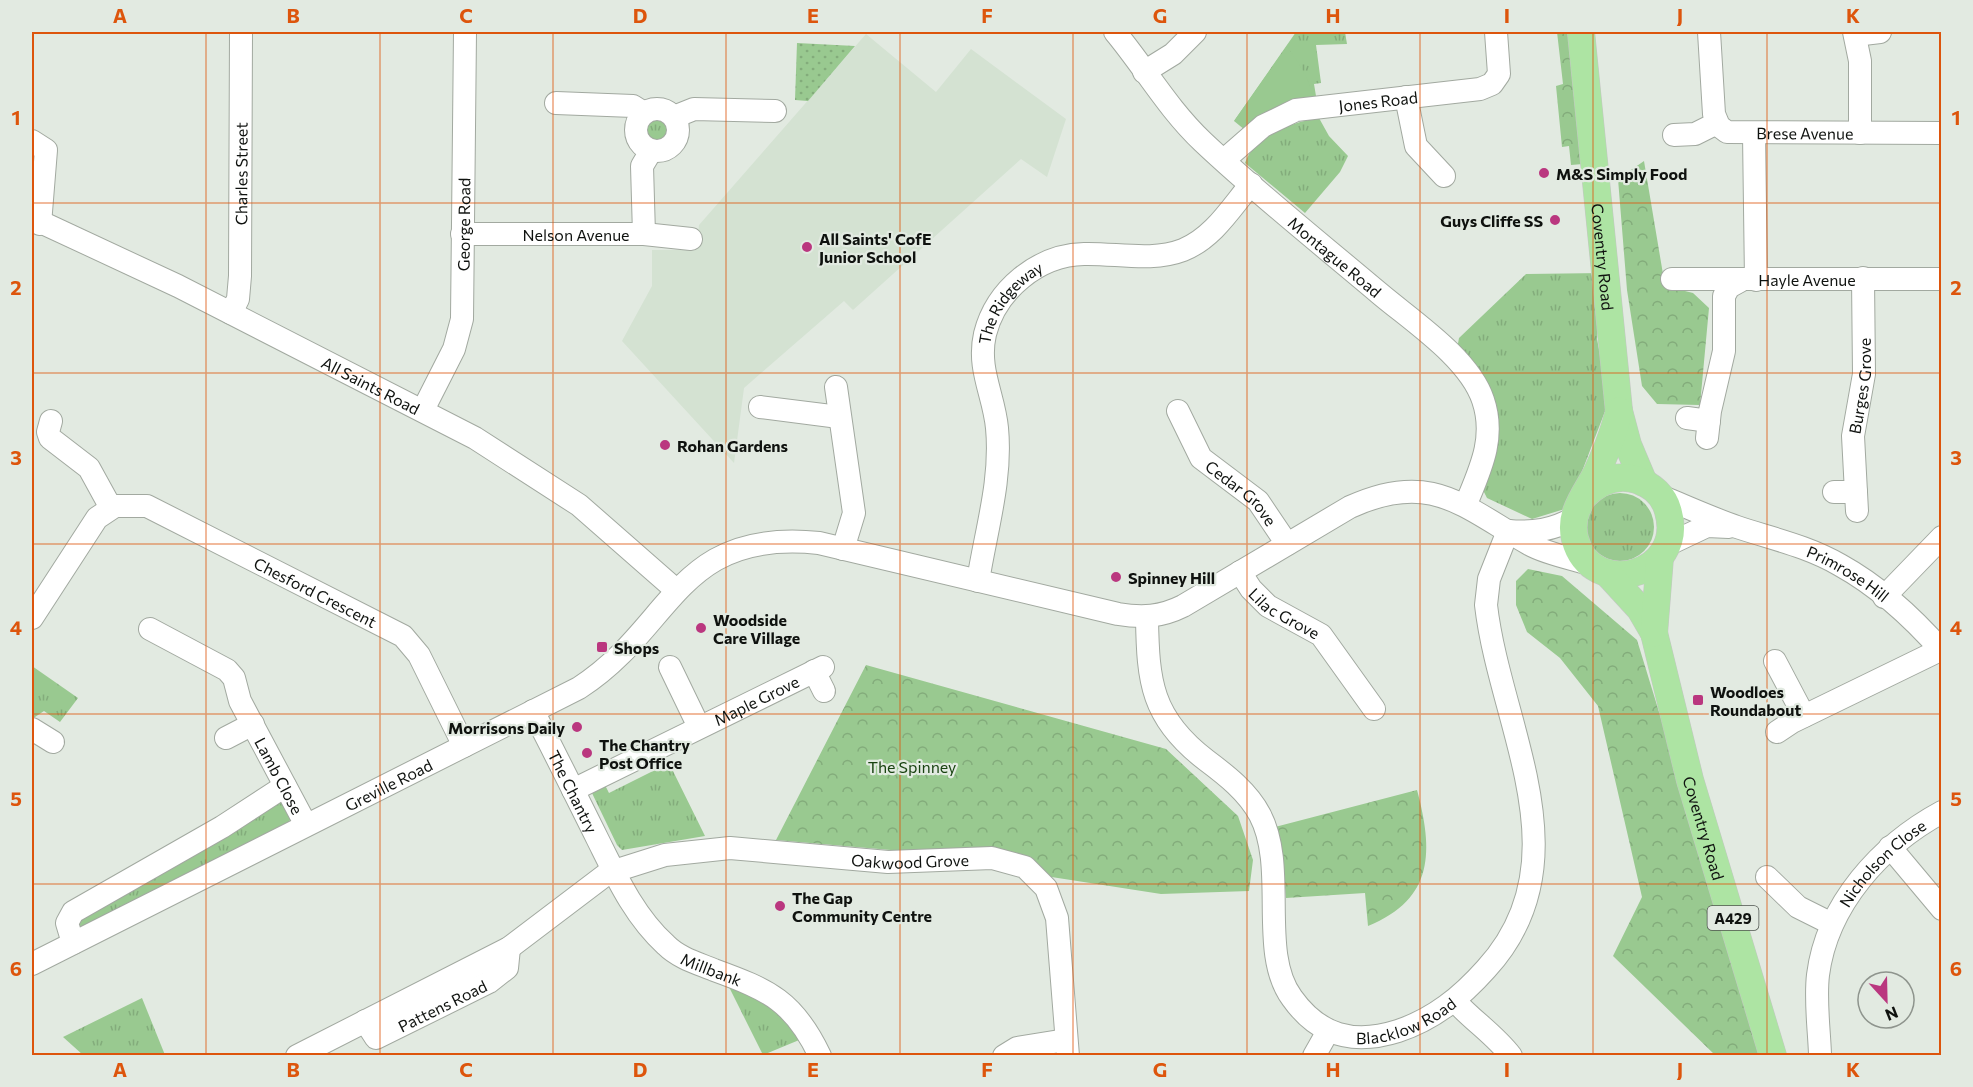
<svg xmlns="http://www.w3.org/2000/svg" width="1973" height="1087" font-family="Commissioner,sans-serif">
<defs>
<pattern id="grass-tufts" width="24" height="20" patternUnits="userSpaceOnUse" patternTransform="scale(1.5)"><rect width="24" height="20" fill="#99c990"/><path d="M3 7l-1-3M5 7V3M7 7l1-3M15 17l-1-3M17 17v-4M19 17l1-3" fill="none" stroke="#83ac7b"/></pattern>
<pattern id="forest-crowns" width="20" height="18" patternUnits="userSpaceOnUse" patternTransform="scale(1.5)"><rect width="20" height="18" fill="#99c990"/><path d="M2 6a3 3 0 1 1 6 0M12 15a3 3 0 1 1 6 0" fill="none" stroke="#83ac7b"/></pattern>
<pattern id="garden-dots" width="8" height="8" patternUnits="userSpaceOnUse" patternTransform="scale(1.5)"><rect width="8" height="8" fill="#99c990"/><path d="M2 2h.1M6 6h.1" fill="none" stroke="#83ac7b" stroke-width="1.8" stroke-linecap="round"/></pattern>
</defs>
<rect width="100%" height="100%" fill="#e2eae1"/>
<polygon fill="#d4e2d2" points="866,34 936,92 971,49 1066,119 1047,177 1021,159 853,310 844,301 744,388 734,463 622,341 652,286 652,250 685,250 697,243 699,225"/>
<g fill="url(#grass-tufts)">
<polygon points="1296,32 1345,32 1347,44 1316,45 1321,83 1314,84 1316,96 1234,121"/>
<circle cx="658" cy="130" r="15"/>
<path d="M1319,118L1329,136L1348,156L1340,172L1305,213L1245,163C1254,135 1293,122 1319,118Z"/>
<polygon points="1603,273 1597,339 1609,401 1568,508 1532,519 1487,498 1482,488 1495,454 1457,349 1459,338 1526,274"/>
<circle cx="1620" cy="527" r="34"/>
<polygon points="32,666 78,698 60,722 44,711 32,719"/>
<polygon points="669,763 705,836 622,850 617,845 591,791 603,781 609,793"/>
<polygon points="276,799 286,802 295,814 287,824 83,929 77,926 76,921"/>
<polygon points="728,985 760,996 804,1038 763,1055"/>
<polygon points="142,998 165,1055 83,1055 63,1037"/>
</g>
<g fill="url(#forest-crowns)">
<polygon points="1557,32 1581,32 1595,163 1571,165 1569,146 1562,147 1556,86 1563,84"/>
<polygon points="1644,161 1665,286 1693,293 1709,308 1700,405 1657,404 1642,386 1627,290 1618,179"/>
<polygon points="1528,569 1562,576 1637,640 1764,1055 1715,1055 1613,956 1642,897 1598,706 1560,658 1527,632 1516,605 1516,581"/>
<polygon points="866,665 1166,749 1238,816 1253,860 1249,891 1161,894 1045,876 925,853 776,840"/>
<path d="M1417,790C1433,850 1435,899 1368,926L1365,893L1286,898L1281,843L1275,827Z"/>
</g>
<path fill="#99c990" d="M1287,46C1299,64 1308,76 1313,97L1245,130L1234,121Z"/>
<polygon fill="url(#garden-dots)" points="797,43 855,46 808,101 795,100"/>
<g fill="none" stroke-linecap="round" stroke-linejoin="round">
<g stroke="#a2a9a0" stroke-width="24">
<g id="minor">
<path id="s1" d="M1115,32C1145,68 1168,109 1203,142C1259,195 1320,243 1379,293C1412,321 1469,358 1483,400C1496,438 1480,470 1466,504"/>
<path id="s2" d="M1709,32L1714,114L1719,126L1727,132L1942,133"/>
<polyline points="1854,32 1860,61 1860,133"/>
<polyline points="1855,35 1880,32"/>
<polyline points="1144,72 1173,54 1195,32"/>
<polyline points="1406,97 1416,146 1444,176"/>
<polyline points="556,103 633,106 644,113"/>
<circle cx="657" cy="130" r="21"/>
<polyline points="674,117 694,109 775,111"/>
<polyline points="1754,134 1756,280"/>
<polyline points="1674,135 1695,134 1717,123"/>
<polyline points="32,141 46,150 40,224"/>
<path id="s3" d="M1224,160L1263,126L1296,110L1480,89L1492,84L1499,74L1496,32"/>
<path id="s4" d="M32,218L178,286L475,438L579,505L676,590"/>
<path id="s5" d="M462,234H644L691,239"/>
<polyline points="644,234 642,166 651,151"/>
<path id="s6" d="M1672,279H1942"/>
<path id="s7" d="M231,313L238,299L240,276L241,32"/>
<polyline points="836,387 854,513 843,549"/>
<polyline points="760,407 839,417"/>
<path id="s8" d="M423,410L454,349L462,319L465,32"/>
<path id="s9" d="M1178,411L1201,458L1258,501L1287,544"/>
<polyline points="1687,418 1709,421"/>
<polyline points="51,421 48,432 50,438 89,468 111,508"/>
<polyline points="1707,438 1710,411 1724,351 1724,296 1729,287 1740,281"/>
<polyline points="1834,492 1856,492"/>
<path id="s10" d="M1660,496C1685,506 1711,518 1737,527C1773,539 1807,546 1840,565C1878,586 1913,618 1942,651"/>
<path id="s11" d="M1857,511L1853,436L1864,374L1863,278"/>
<path d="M1509,531C1533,533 1553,530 1574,518"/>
<polyline points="1667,545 1707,526 1729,527"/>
<path id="s12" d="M1240,572L1251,589L1268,606L1321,635L1374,709"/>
<path id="s13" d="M978,581C986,530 1002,480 997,428C994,395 977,369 985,334C996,290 1038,255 1084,254C1116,253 1152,262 1183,250C1213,238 1231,208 1251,184"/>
<polyline points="1884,597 1942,537"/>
<path id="s14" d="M32,618L97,518L115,506H147L403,636L419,655L464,746"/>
<path id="s15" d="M1147,618C1148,681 1151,718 1206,760C1226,775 1248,792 1260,815C1288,868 1258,952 1292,998C1319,1036 1354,1045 1398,1031C1434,1019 1461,997 1486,969C1586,860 1500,727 1486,605L1489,579L1508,531"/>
<path id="s16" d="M150,629L227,670L234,678L240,701L306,825"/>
<polyline points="1775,661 1804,716"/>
<polyline points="670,667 699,727"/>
<polyline points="814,671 824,691"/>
<path id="s17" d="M533,711C555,753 576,796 597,838C616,876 634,916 666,945C679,958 697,963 714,970C769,990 794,1001 820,1056"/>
<polyline points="32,729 53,742"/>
<polyline points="1777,732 1792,722 1940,650"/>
<polyline points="226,738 253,724"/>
<path id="s18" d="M573,790L823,667"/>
<polyline points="1890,847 1942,909"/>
<polyline points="1767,877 1798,907 1832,924"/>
<polyline points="73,943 67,923 73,912 222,827 285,786"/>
<path id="s19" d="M32,964L579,688C674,627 676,528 819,543L1118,614C1142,618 1161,617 1183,606L1350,507C1431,470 1462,506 1529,544C1547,554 1570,558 1590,564"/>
<path d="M1455,1001C1473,1021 1495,1035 1511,1056"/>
<path id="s20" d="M365,1021L376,1038L489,982L507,968L509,948"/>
<path id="s21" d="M1820,1054C1819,1028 1815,1000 1818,975C1827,904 1881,845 1942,812"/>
<path id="s22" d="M297,1056L509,948L608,873L665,855L730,848L888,862L992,858L1025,867L1046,888L1057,918L1068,1056"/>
<polyline points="1004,1056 1017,1048 1066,1040"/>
<polyline points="1314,1056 1327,1033"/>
</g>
</g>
<g stroke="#c5c6c5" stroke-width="28">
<g id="major">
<path id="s23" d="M1581,32L1619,411L1628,445L1644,483"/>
<path d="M1583,497C1598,482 1616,473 1637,480C1652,485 1664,496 1668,511C1687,576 1591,601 1575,539C1568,513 1586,494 1597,472C1606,452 1614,433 1619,411"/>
<path id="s24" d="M1607,573L1640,609L1654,633L1690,780L1773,1056"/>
<polyline points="1654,633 1660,557"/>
</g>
</g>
<use href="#minor" stroke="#fff" stroke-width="22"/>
<use href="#major" stroke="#ade4a3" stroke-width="27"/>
</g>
<path fill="none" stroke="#dd550c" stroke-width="1.5" stroke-opacity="0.55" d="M206,32V1056M380,32V1056M553,32V1056M726,32V1056M900,32V1056M1073,32V1056M1247,32V1056M1420,32V1056M1593,32V1056M1767,32V1056M32,203H1942M32,373H1942M32,544H1942M32,714H1942M32,884H1942"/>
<g fill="#ba377f" stroke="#e2eae1" stroke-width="2">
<circle cx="1544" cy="173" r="6"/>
<circle cx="1555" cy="220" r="6"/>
<circle cx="807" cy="247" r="6"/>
<circle cx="665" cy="445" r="6"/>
<circle cx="1116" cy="577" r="6"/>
<circle cx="701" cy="628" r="6"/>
<rect x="596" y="641" width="12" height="12" rx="3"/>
<rect x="1692" y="694" width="12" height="12" rx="3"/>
<circle cx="577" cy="727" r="6"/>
<circle cx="587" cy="753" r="6"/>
<circle cx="780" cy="906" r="6"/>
</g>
<g text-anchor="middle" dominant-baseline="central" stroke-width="4.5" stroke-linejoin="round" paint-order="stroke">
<rect fill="#e2eae1" stroke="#4e534e" stroke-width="1.5" x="1707.5" y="906" width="51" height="24" rx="4.5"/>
<g font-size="15" font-weight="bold" fill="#0f120f">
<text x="1733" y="918">A429</text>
</g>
<g font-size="16" fill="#0f120f" stroke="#e2eae1">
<text stroke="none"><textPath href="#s3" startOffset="171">Jones Road</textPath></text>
<text stroke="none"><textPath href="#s2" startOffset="183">Brese Avenue</textPath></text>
<text stroke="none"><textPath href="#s7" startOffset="141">Charles Street</textPath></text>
<text stroke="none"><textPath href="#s8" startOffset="194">George Road</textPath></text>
<text stroke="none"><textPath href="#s5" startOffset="114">Nelson Avenue</textPath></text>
<text stroke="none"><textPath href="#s1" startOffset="316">Montague Road</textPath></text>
<text stroke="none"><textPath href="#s23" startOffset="226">Coventry Road</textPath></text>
<text stroke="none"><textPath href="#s6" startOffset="135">Hayle Avenue</textPath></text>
<text stroke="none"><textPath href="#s13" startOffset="291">The Ridgeway</textPath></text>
<text stroke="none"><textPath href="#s4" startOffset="378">All Saints Road</textPath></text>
<text stroke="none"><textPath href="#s11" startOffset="126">Burges Grove</textPath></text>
<text stroke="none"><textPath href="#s9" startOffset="106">Cedar Grove</textPath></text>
<text stroke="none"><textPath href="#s10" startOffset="204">Primrose Hill</textPath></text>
<text stroke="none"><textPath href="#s14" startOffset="362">Chesford Crescent</textPath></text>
<text stroke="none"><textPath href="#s12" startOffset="62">Lilac Grove</textPath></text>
<text stroke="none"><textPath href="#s18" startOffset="204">Maple Grove</textPath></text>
<text stroke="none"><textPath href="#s16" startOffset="206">Lamb Close</textPath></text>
<text stroke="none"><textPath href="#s19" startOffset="399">Greville Road</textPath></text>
<text stroke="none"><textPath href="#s17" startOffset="90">The Chantry</textPath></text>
<text stroke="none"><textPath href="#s24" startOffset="278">Coventry Road</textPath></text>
<text stroke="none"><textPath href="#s22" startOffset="668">Oakwood Grove</textPath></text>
<text stroke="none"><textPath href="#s21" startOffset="212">Nicholson Close</textPath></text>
<text stroke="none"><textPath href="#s17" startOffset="322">Millbank</textPath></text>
<text stroke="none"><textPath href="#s20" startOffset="94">Pattens Road</textPath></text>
<text stroke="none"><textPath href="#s15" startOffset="558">Blacklow Road</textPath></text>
</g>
<g font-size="16" font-weight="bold" fill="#0f120f" stroke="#e2eae1" text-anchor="start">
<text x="1556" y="173">M&amp;S Simply Food</text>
<text x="1543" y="220" text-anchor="end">Guys Cliffe SS</text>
<text x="819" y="238">All Saints' CofE<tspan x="819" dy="18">Junior School</tspan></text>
<text x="677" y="445">Rohan Gardens</text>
<text x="1128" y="577">Spinney Hill</text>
<text x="713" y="619">Woodside<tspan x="713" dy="18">Care Village</tspan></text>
<text x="614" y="647">Shops</text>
<text x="1710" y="691">Woodloes<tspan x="1710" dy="18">Roundabout</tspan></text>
<text x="565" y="727" text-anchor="end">Morrisons Daily</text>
<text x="599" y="744">The Chantry<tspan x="599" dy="18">Post Office</tspan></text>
<text x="792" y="897">The Gap<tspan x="792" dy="18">Community Centre</tspan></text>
</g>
<g font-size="16" fill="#194311" stroke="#e2eae1">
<text x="912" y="766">The Spinney</text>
</g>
</g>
<rect width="1973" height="1087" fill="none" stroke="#e2eae1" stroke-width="66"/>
<g transform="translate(1886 1000) rotate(158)"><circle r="28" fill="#e2eae1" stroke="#8e948d" stroke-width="1.5"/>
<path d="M0-4.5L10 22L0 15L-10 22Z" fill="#ba377f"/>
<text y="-9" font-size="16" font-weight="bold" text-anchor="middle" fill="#0f120f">N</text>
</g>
<rect x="33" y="33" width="1907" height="1021" fill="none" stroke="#dd550c" stroke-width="2"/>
<g font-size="20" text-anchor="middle" font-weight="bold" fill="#dd550c">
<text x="120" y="23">A</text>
<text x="293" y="23">B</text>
<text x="466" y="23">C</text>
<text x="640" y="23">D</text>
<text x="813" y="23">E</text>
<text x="987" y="23">F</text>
<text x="1160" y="23">G</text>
<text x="1333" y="23">H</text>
<text x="1507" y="23">I</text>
<text x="1680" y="23">J</text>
<text x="1853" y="23">K</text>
<text x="16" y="125">1</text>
<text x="1956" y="125">1</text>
<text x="16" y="295">2</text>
<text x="1956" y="295">2</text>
<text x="16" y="465">3</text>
<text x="1956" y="465">3</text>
<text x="16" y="635">4</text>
<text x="1956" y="635">4</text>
<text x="16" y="806">5</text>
<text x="1956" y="806">5</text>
<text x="16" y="976">6</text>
<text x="1956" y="976">6</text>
<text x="120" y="1077">A</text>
<text x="293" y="1077">B</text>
<text x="466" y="1077">C</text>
<text x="640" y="1077">D</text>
<text x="813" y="1077">E</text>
<text x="987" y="1077">F</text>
<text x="1160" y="1077">G</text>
<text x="1333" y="1077">H</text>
<text x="1507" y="1077">I</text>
<text x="1680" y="1077">J</text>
<text x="1853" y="1077">K</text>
</g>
</svg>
